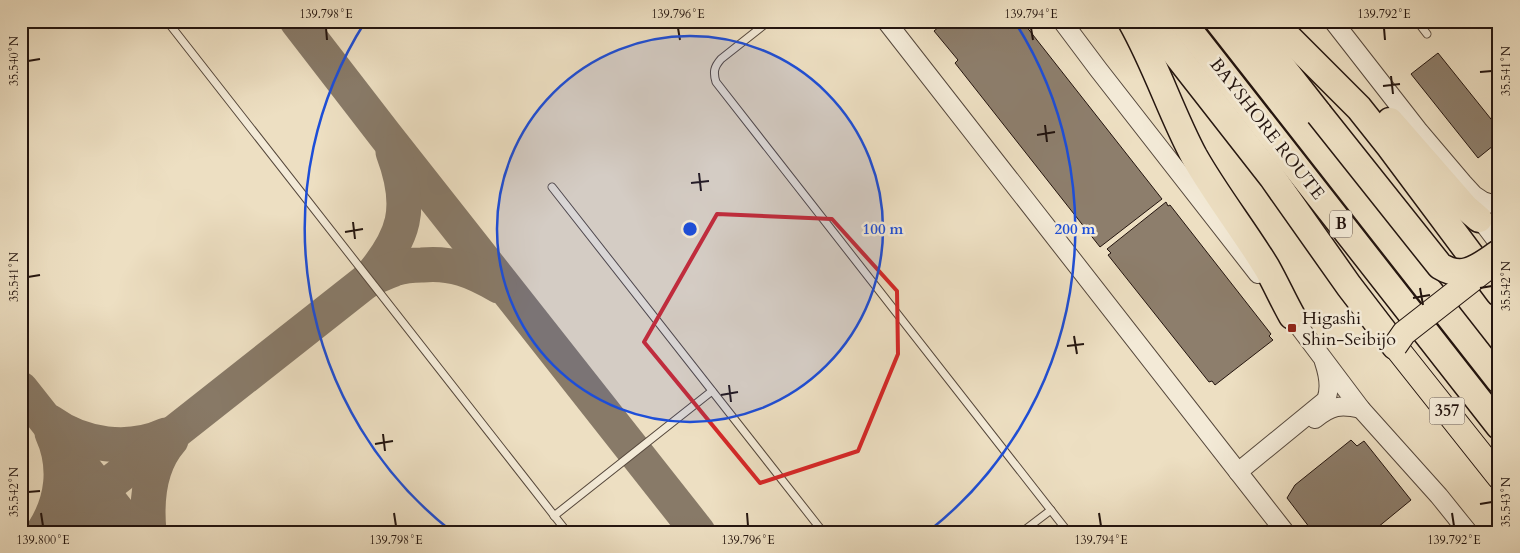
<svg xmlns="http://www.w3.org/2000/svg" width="1520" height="553" font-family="Cardo,serif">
<rect width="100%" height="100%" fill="#eddfc2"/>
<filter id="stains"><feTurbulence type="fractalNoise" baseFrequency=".004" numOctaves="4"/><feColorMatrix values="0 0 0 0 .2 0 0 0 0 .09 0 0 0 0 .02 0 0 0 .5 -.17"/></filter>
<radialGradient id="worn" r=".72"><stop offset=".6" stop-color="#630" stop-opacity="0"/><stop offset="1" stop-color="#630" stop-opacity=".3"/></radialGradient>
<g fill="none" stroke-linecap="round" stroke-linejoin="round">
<g stroke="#887a68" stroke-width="35">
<polyline points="297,21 385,135 698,532"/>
<path d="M367,281C405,238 414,208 393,152"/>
<polyline points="21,389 134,532"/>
<path d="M50,422C83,446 129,452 166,435"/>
<path d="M43,532C63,501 67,466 52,433"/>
<path d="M48,532L369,279C378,276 386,272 394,269C403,266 413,265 422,265C452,262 473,271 499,286"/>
<polyline points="66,532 79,530 102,532"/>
<path d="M149,532C146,500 149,465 171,440"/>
</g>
</g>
<g fill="#8d7e6c" stroke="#24150f">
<polygon points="946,21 1022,21 1162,199 1100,247 955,63 958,60 934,31"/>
<polygon points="1438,53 1499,129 1499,141 1478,158 1411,74"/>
<polygon points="1166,202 1168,206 1170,205 1271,334 1269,336 1273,340 1215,385 1212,381 1209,382 1108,255 1111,253 1107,249"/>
<polygon points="1351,440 1357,446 1364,441 1411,500 1372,532 1313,532 1287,498 1295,485"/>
</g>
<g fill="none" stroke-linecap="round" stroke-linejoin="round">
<g stroke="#56483c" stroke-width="9">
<g id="service">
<polyline points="167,21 567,532"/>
<path d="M769,21L721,59C714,67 713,72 716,82L1068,532"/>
<polyline points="1417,21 1427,34"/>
<polyline points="552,187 823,532"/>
<polyline points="554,516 712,391"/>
<polyline points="1022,532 1051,510"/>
</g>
</g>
<g stroke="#56483c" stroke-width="20">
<g id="tertiary">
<polyline points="886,21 1285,532"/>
<polyline points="1062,21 1098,69 1258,274"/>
<polyline points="1333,21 1418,130 1463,183 1474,195 1483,201 1499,206"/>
<polyline points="1474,211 1499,244"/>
<polyline points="1285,308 1361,409 1439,496 1468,532"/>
<path d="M1315,419C1331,406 1340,404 1361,409"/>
<path d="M1238,472L1326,400C1331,388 1328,374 1324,362"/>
</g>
</g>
<g stroke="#24150f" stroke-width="26">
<polyline id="trunk" points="1395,346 1499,477"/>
</g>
<g stroke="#24150f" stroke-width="29">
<g id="motorway">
<path d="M1131,21C1156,65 1171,113 1194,156C1216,195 1244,230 1267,268C1276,284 1283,300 1292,316"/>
<polyline points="1150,21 1272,177 1349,286 1395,346"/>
<polyline points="1182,21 1499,426"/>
<polyline points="1218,21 1499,380"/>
<polyline points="1246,21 1319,114"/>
<polyline points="1269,21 1288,37 1359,108 1390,147 1499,293"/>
<polyline points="1390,121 1465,207 1479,219"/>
</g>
</g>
<use href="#service" stroke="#f3ead7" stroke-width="7"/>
<use href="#tertiary" stroke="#f3ead7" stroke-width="18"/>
<use href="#trunk" stroke="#eddfc2" stroke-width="24"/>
<use href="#motorway" stroke="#eddfc2" stroke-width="26"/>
<g stroke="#24150f" stroke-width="26" stroke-linecap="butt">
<polyline id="trunk-bridge" points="1395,346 1404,333 1491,265"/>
</g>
<g stroke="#24150f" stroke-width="29" stroke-linecap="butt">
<path id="motorway-bridge" d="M1319,114L1440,266C1464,281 1479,266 1499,253"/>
</g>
<use href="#trunk-bridge" stroke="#eddfc2" stroke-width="24"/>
<use href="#motorway-bridge" stroke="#eddfc2" stroke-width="26"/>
</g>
<path fill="none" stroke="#d62828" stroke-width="4" stroke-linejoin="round" d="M717,214L832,219L897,291L898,354L858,451L760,483L644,342Z"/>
<path fill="none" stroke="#24150f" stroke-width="2" d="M326,28L327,40M678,28L680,40M1031,28L1033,40M1384,28L1385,40M28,61L40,59M1480,72L1492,71M1391,76L1393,94M1383,86L1400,84M1045,125L1047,142M1037,135L1055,132M699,173L701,191M691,183L709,181M353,222L355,239M345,232L363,229M28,277L40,275M1420,288L1423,305M1480,288L1492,286M1413,298L1430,295M1074,336L1077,354M1067,346L1084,344M729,385L731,402M721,395L738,392M383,434L385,451M375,444L393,441M28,492L40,491M1480,504L1492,502M41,513L43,526M394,513L396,526M747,513L748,526M1099,513L1101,526M1452,513L1454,526"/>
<circle cx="690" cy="229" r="193" fill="#1d4ed8" fill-opacity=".12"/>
<g fill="none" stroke="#1d4ed8" stroke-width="2.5">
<circle cx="690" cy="229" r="193"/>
<path d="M450 530A385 385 0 0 1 365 22M1015 22A385 385 0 0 1 930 530"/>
</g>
<rect fill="#8f2418" stroke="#f3ead7" stroke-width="2" x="1287" y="323" width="10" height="10" rx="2.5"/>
<g text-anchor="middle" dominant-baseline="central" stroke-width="5" stroke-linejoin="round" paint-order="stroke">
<g fill="#f3ead7" stroke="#62554b" stroke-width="1">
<rect x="1330" y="210.5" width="22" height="27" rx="4"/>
<rect x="1429.5" y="397.5" width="35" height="27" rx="4"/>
</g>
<g font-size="16" font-weight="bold" fill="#24150f">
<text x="1341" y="224">B</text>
<text x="1447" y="411">357</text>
</g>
<g font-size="18" fill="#24150f" stroke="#f3ead7">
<text transform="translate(1267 129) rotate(52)">BAYSHORE ROUTE</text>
</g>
<g font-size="18" fill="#24150f" stroke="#f3ead7" text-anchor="start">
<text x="1302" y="318">Higashi<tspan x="1302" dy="21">Shin-Seibijo</tspan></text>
</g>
</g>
<circle cx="690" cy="229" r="8" fill="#1d4ed8" stroke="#f3ead7" stroke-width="2.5"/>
<g font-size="15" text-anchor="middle" font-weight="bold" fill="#1d4ed8" stroke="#f3ead7" stroke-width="5" stroke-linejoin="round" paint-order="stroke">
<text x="883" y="234">100 m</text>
<text x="1075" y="234">200 m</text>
</g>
<rect width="1520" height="553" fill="none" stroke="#eddfc2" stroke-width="55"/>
<rect x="28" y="28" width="1464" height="498" fill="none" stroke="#24150f" stroke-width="2"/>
<g font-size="12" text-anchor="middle" fill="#24150f">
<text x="326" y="18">139.798°E</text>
<text x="678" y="18">139.796°E</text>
<text x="1031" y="18">139.794°E</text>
<text x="1384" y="18">139.792°E</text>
<text transform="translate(14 61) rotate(-90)" y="4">35.540°N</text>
<text transform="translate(1506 71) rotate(-90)" y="4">35.541°N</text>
<text transform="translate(14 277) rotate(-90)" y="4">35.541°N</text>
<text transform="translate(1506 286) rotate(-90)" y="4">35.542°N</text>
<text transform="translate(14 492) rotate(-90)" y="4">35.542°N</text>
<text transform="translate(1506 502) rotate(-90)" y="4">35.543°N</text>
<text x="43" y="544">139.800°E</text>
<text x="396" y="544">139.798°E</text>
<text x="748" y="544">139.796°E</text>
<text x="1101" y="544">139.794°E</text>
<text x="1454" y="544">139.792°E</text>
</g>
<rect width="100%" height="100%" filter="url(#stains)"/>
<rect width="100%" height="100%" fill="url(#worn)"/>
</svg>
